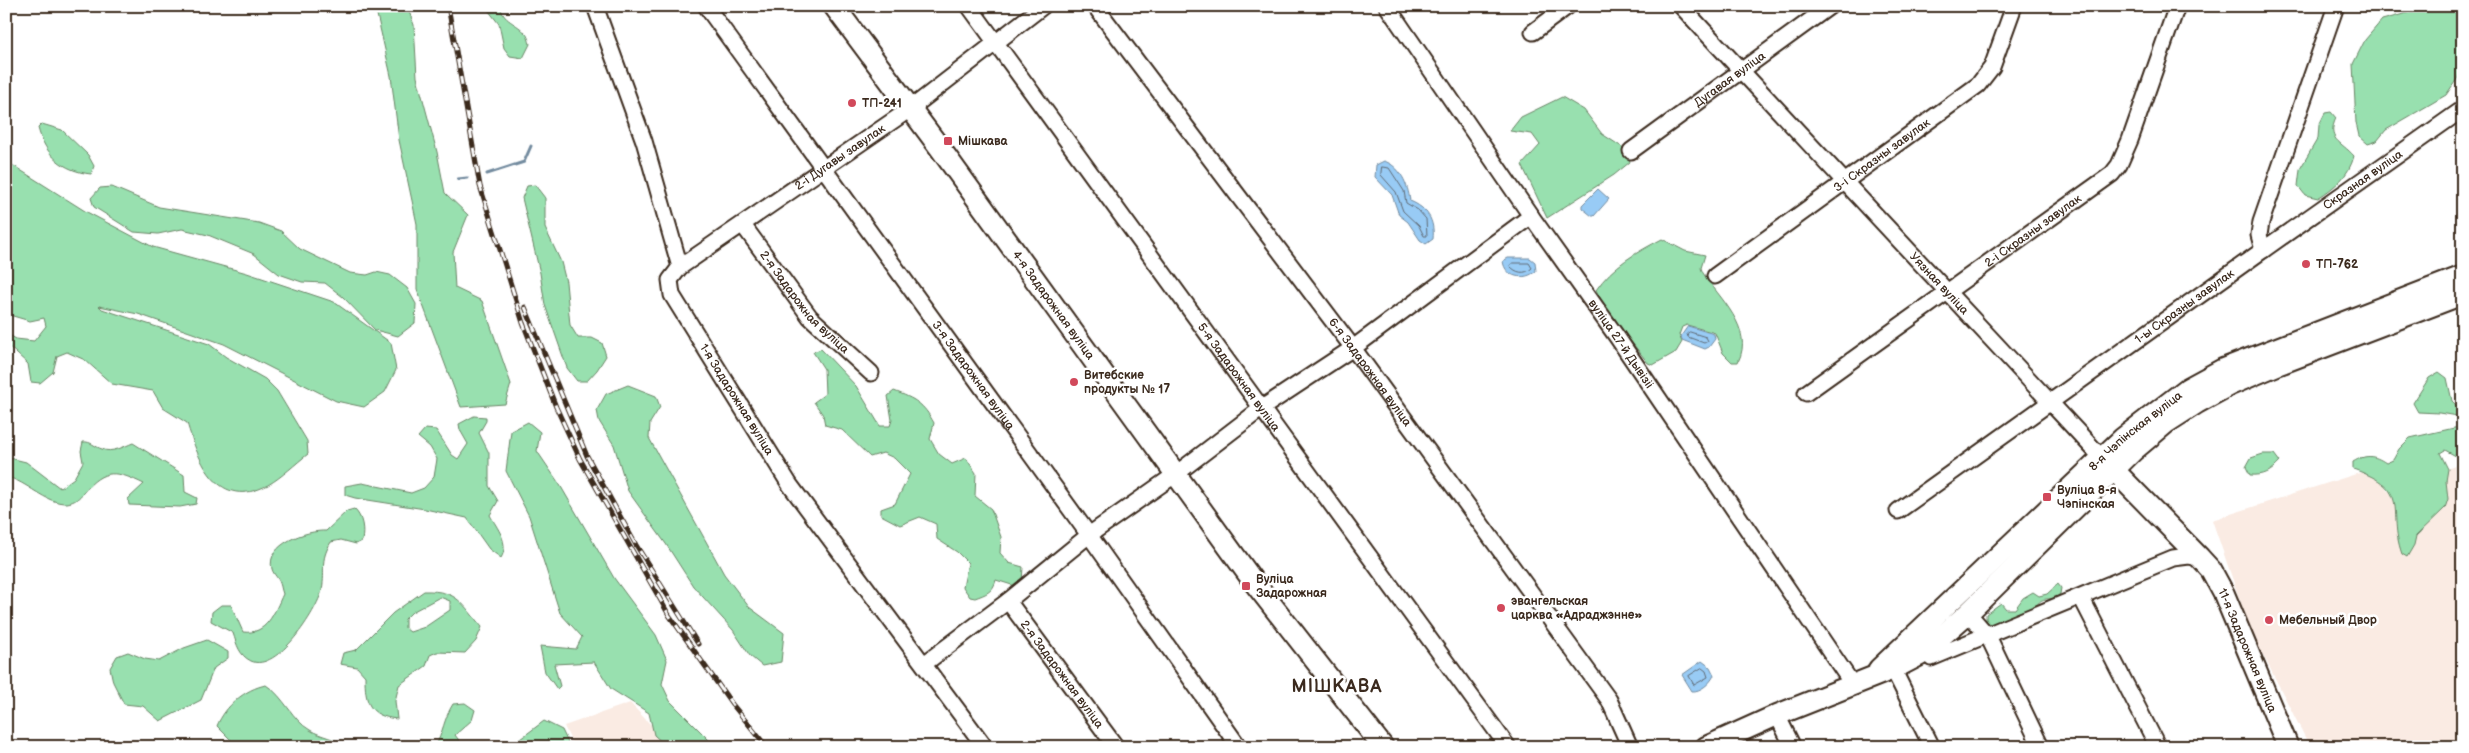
<svg xmlns="http://www.w3.org/2000/svg" width="2469" height="753" font-family="'Balsamiq Sans',sans-serif">
<rect width="100%" height="100%" fill="#fff"/>
<filter id="ink" filterUnits="userSpaceOnUse"><feTurbulence type="fractalNoise" baseFrequency=".02" numOctaves="2"/><feDisplacementMap in="SourceGraphic" scale="10" xChannelSelector="R" yChannelSelector="G"/><feConvolveMatrix kernelMatrix="1 2 1 2 8 2 1 2 1" color-interpolation-filters="sRGB"/></filter>
<g filter="url(#ink)">
<g fill="#faebe3">
<polygon points="2463,463 2463,747 2310,747 2250,629 2212,520 2381,466 2387,491"/>
<polygon points="630,703 672,747 574,747 564,726"/>
</g>
<g fill="#98e0af" stroke="#6a8566" fill-rule="evenodd">
<polygon points="375,6 407,6 414,25 417,77 437,152 445,193 468,215 453,252 455,288 482,301 511,384 505,404 461,407 417,289 417,224 399,140 391,76"/>
<path d="M485,6H501C501,21 518,23 525,33C528,35 529,41 530,44L523,58L510,56L504,48L499,24Z"/>
<polygon points="2423,6 2463,6 2463,68 2457,79 2446,95 2386,130 2377,141 2368,144 2359,136 2356,123 2353,64 2365,40 2382,20 2418,10"/>
<polygon points="1562,97 1584,110 1602,134 1625,149 1630,162 1614,175 1547,218 1522,165 1540,145 1532,134 1510,131 1521,117"/>
<path d="M2331,112L2336,118C2326,140 2341,141 2354,156C2349,176 2335,187 2318,198L2305,195L2298,186L2300,169L2318,138L2319,125L2325,113Z"/>
<path d="M42,124L62,130L88,155L94,166L91,174C63,171 45,155 38,128Z"/>
<path d="M6,161L85,211L153,247L247,273L334,302L391,343L396,370L385,392L364,407L336,401L224,344L138,314L99,306L102,309L209,344L226,357L265,379L277,391L307,441L308,454C295,464 282,477 268,485C218,511 199,463 187,423L163,408L153,391L112,384L85,360L67,352L57,356L53,372L40,383L31,382L28,364L6,344V333L16,339L34,341L46,326L44,318L30,321L6,314Z"/>
<polygon points="535,185 545,198 545,228 561,262 566,282 570,325 578,338 592,338 602,343 606,356 597,370 587,381 577,381 567,368 545,305 540,273 522,198 527,186"/>
<polygon points="112,187 159,207 259,223 281,231 300,249 350,273 367,275 376,272 390,275 407,288 416,304 415,323 398,336 375,330 343,297 325,283 302,282 279,274 254,254 208,235 182,229 158,234 134,232 94,207 91,198 100,188"/>
<path d="M1662,239L1685,251L1705,255L1701,268L1703,273C1719,298 1755,329 1738,362H1732L1723,353L1715,333L1687,325L1682,327L1679,335L1682,342L1676,352L1653,365L1648,363L1607,311L1596,290C1612,266 1637,252 1662,239Z"/>
<path d="M821,349L856,386L880,426H890L892,420L888,396L894,391C915,399 923,403 934,423L930,439L939,454L952,464L966,458L976,473L975,496L991,509L1001,537L1000,553L1009,563L1023,567L1022,582L1015,586L996,580C993,592 986,594 975,598L970,597L963,587L968,563L957,552L937,539L936,524L920,517L900,525L881,515V509L895,504L910,474L894,458L883,453L870,457L842,430L825,425L823,415L814,402L825,394L824,369L813,352Z"/>
<polygon points="2439,372 2447,378 2452,401 2460,409 2463,408 2463,417 2439,413 2418,412 2413,403 2429,378"/>
<polygon points="628,385 656,396 660,407 650,423 649,438 724,574 749,607 784,633 781,662 762,666 750,656 733,630 693,586 666,544 628,491 614,445 599,421 597,410 606,394"/>
<path d="M474,416L486,417V421L479,433L489,453V486L498,501L490,515C497,528 510,543 501,558L489,549L467,518L425,509L355,498L345,495V486L362,483L411,493L424,488L434,477L437,459L430,447L418,437L425,429L436,430L452,455L458,459L468,444L460,430L459,424Z"/>
<polygon points="528,422 540,432 537,451 560,485 614,578 656,635 667,660 662,684 670,701 716,747 667,747 654,735 649,713 611,689 594,662 554,664 560,686 557,689 545,672 540,646 576,649 582,637 560,613 529,516 506,471 511,431"/>
<path d="M2463,426V460L2445,450L2440,453L2448,469L2446,481L2448,499L2445,508L2416,536L2414,545L2407,557L2402,554C2386,509 2414,490 2353,469V462C2366,454 2374,455 2386,463L2393,460L2399,449L2410,438Z"/>
<path d="M83,442C91,441 95,447 102,449C111,454 125,446 133,443L184,475L185,492L197,498L196,504L180,507L129,505L128,499L144,484C117,471 104,467 83,493C79,498 75,502 67,503C45,504 27,481 6,477V457L26,462L60,488L74,478L83,462L81,451Z"/>
<path d="M2263,454H2274L2280,462C2271,472 2264,476 2250,475L2246,467L2251,458Z"/>
<path d="M354,509C363,517 364,530 362,541L356,544L341,540L331,542C319,562 326,569 322,590C317,611 277,673 251,661C239,655 237,645 233,633L211,621L212,612L221,605H231L243,632C267,635 274,613 283,594C281,589 281,583 278,579C276,576 273,573 272,569C265,544 307,530 326,531L347,511Z"/>
<path d="M2058,584L2061,588L2060,594L2054,599C2038,598 2041,602 2031,611C2022,618 2005,622 1994,627L1986,623V614L2001,603L2006,609H2015L2023,598L2033,592L2039,596L2047,594Z"/>
<path d="M424,591C458,590 462,604 482,627L476,641L465,653L437,652L430,655L426,666L399,685L395,701L397,719C368,716 365,702 365,676L357,667L340,664L343,653L356,650L393,613ZM440,597L450,601V610L425,627L410,632L405,628V619L412,612Z"/>
<polygon points="207,640 228,652 228,658 214,668 201,700 160,721 143,706 124,704 113,682 110,668 117,656 128,652 145,659 159,661 184,648"/>
<path d="M266,685C284,696 292,720 310,730C321,737 337,738 346,747H238L217,726C225,706 245,689 266,685Z"/>
<path d="M465,703L475,710L472,720L455,735L464,747H435C443,733 444,718 453,704Z"/>
<polygon points="544,721 562,730 570,747 513,747 516,742"/>
</g>
<g fill="#98cbf5" stroke="#738b9f">
<path d="M1384,161C1400,166 1408,184 1410,201C1427,208 1435,220 1433,239L1426,244L1420,240L1408,222L1399,215L1392,195L1375,177L1376,165Z"/>
<polygon points="1598,189 1609,199 1594,216 1592,216 1582,208 1582,205"/>
<path d="M1508,258H1530L1535,262L1536,271C1525,281 1505,278 1503,261Z"/>
<polygon points="1688,326 1714,334 1715,339 1709,347 1705,349 1682,340 1681,336"/>
<path d="M1702,661L1710,667L1714,675C1711,683 1700,692 1692,691L1682,675Z"/>
</g>
<g fill="none" stroke-linecap="round" stroke-linejoin="round">
<g stroke="#606a74" stroke-width="1">
<polygon points="1382,167 1389,168 1404,191 1406,203 1418,210 1426,219 1427,236 1424,236 1419,226 1403,211 1396,192 1381,175"/>
<path d="M1513,263H1529L1532,268C1525,275 1516,273 1510,266Z"/>
<polygon points="1690,332 1706,337 1708,341 1704,343 1688,337 1687,334"/>
<polygon points="1702,668 1706,671 1708,677 1694,685 1689,676"/>
</g>
<g stroke="#738b9f" stroke-width="3">
<polyline points="487,174 524,162 531,146"/>
<polyline points="458,179 467,178"/>
</g>
<g stroke="#3b2a1e" stroke-width="19">
<g id="minor">
<path id="s1" d="M595,6L644,141L680,267L670,280L672,295L790,485L985,747"/>
<path id="s2" d="M706,6L1089,535L1239,747"/>
<path id="s3" d="M969,6L1508,747"/>
<path id="s4" d="M1095,6L1353,348L1609,700L1630,747"/>
<path id="s5" d="M1387,6L1531,216L1617,337L1853,685"/>
<path id="s6" d="M1681,6L2103,459"/>
<polyline points="1533,32 1568,6"/>
<path id="s7" d="M1631,151L1830,6"/>
<path id="s8" d="M743,225L810,317L871,373"/>
<path id="s9" d="M2263,250L2463,109"/>
<path id="s10" d="M680,267L910,109L1043,6"/>
<path id="s11" d="M1715,276L1978,85L1992,67L2014,6"/>
<path id="s12" d="M1806,393L2112,174L2119,165L2130,140L2177,6"/>
<path id="s13" d="M1898,511L2263,250L2259,235L2261,222L2336,6"/>
<polyline points="2081,597 2158,747"/>
<path id="s14" d="M1008,601L1116,747"/>
<polyline points="1968,613 1988,636 2041,747"/>
<polyline points="1931,658 2173,558 2189,556 2200,558"/>
<polyline points="924,664 1008,601 1089,535 1176,474 1262,408 1353,348 1531,216"/>
<polyline points="1893,669 1932,747"/>
<polyline points="1777,715 1793,747"/>
</g>
</g>
<g stroke="#3b2a1e" stroke-width="24">
<g id="major">
<path id="s15" d="M834,6L940,148L1253,581L1383,747"/>
<path id="s16" d="M2106,462L2200,558L2211,570L2224,594L2288,747"/>
<path id="s17" d="M1879,669L2123,438L2188,388L2223,369L2463,276"/>
<polyline points="1706,747 1777,715 1893,669 1920,655 1968,613 2134,450 2166,423 2197,403 2230,385 2277,365 2463,294"/>
</g>
</g>
<use href="#minor" stroke="#fff" stroke-width="15"/>
<use href="#major" stroke="#fff" stroke-width="20"/>
<g stroke="#3b2a1e" stroke-width="5">
<g id="rail">
<polyline points="448,6 480,186 523,323 556,407 580,459 669,615 732,704 767,747"/>
<polyline points="525,307 587,456 636,545 698,644"/>
</g>
</g>
<use href="#rail" stroke="#fff" stroke-width="3" stroke-dasharray="9" stroke-linecap="butt"/>
</g>
</g>
<g fill="#d1495b" stroke="#fff" stroke-width="2">
<circle cx="852" cy="103" r="5"/>
<rect x="943" y="136" width="10" height="10" rx="2.5"/>
<circle cx="2306" cy="264" r="5"/>
<circle cx="1074" cy="382" r="5"/>
<rect x="2042" y="492" width="10" height="10" rx="2.5"/>
<rect x="1241" y="581" width="10" height="10" rx="2.5"/>
<circle cx="1501" cy="608" r="5"/>
<circle cx="2269" cy="620" r="5"/>
</g>
<g text-anchor="middle" dominant-baseline="central" stroke-width="5" stroke-linejoin="round" paint-order="stroke">
<g font-size="12" fill="#3b2a1e" stroke="#fff">
<text stroke="none"><textPath href="#s7" startOffset="122">Дугавая вуліца</textPath></text>
<text stroke="none"><textPath href="#s11" startOffset="206">3-і Скразны завулак</textPath></text>
<text stroke="none"><textPath href="#s10" startOffset="194">2-і Дугавы завулак</textPath></text>
<text stroke="none"><textPath href="#s9" startOffset="122">Скразная вуліца</textPath></text>
<text stroke="none"><textPath href="#s12" startOffset="279">2-і Скразны завулак</textPath></text>
<text stroke="none"><textPath href="#s6" startOffset="379">Уязная вуліца</textPath></text>
<text stroke="none"><textPath href="#s8" startOffset="99">2-я Задарожная вуліца</textPath></text>
<text stroke="none"><textPath href="#s15" startOffset="371">4-я Задарожная вуліца</textPath></text>
<text stroke="none"><textPath href="#s13" startOffset="352">1-ы Скразны завулак</textPath></text>
<text stroke="none"><textPath href="#s5" startOffset="411">вуліца 27-й Дывізіі</textPath></text>
<text stroke="none"><textPath href="#s4" startOffset="458">6-я Задарожная вуліца</textPath></text>
<text stroke="none"><textPath href="#s2" startOffset="456">3-я Задарожная вуліца</textPath></text>
<text stroke="none"><textPath href="#s3" startOffset="459">5-я Задарожная вуліца</textPath></text>
<text stroke="none"><textPath href="#s1" startOffset="429">1-я Задарожная вуліца</textPath></text>
<text stroke="none"><textPath href="#s17" startOffset="350">8-я Чэпінская вуліца</textPath></text>
<text stroke="none"><textPath href="#s16" startOffset="239">11-я Задарожная вуліца</textPath></text>
<text stroke="none"><textPath href="#s14" startOffset="91">2-я Задарожная вуліца</textPath></text>
</g>
<g font-size="12" font-weight="bold" fill="#3b2a1e" stroke="#fff" text-anchor="start">
<text x="862" y="103">ТП-241</text>
<text x="958" y="141">Мішкава</text>
<text x="2316" y="264">ТП-762</text>
<text x="1084" y="375">Витебские<tspan x="1084" dy="14">продукты № 17</tspan></text>
<text x="2057" y="490">Вуліца 8-я<tspan x="2057" dy="14">Чэпінская</tspan></text>
<text x="1256" y="579">Вуліца<tspan x="1256" dy="14">Задарожная</tspan></text>
<text x="1511" y="601">эвангельская<tspan x="1511" dy="14">царква «Адраджэнне»</tspan></text>
<text x="2279" y="620">Мебельный Двор</text>
</g>
<g font-size="18" font-weight="bold" letter-spacing="1" fill="#3b2a1e" stroke="#fff">
<text x="1337" y="686">МІШКАВА</text>
</g>
</g>
<rect width="2469" height="753" fill="none" stroke="#fff" stroke-width="25"/>
<rect x="12" y="12" width="2444" height="728" fill="none" stroke="#3b2a1e" stroke-width="2" filter="url(#ink)"/>
</svg>
